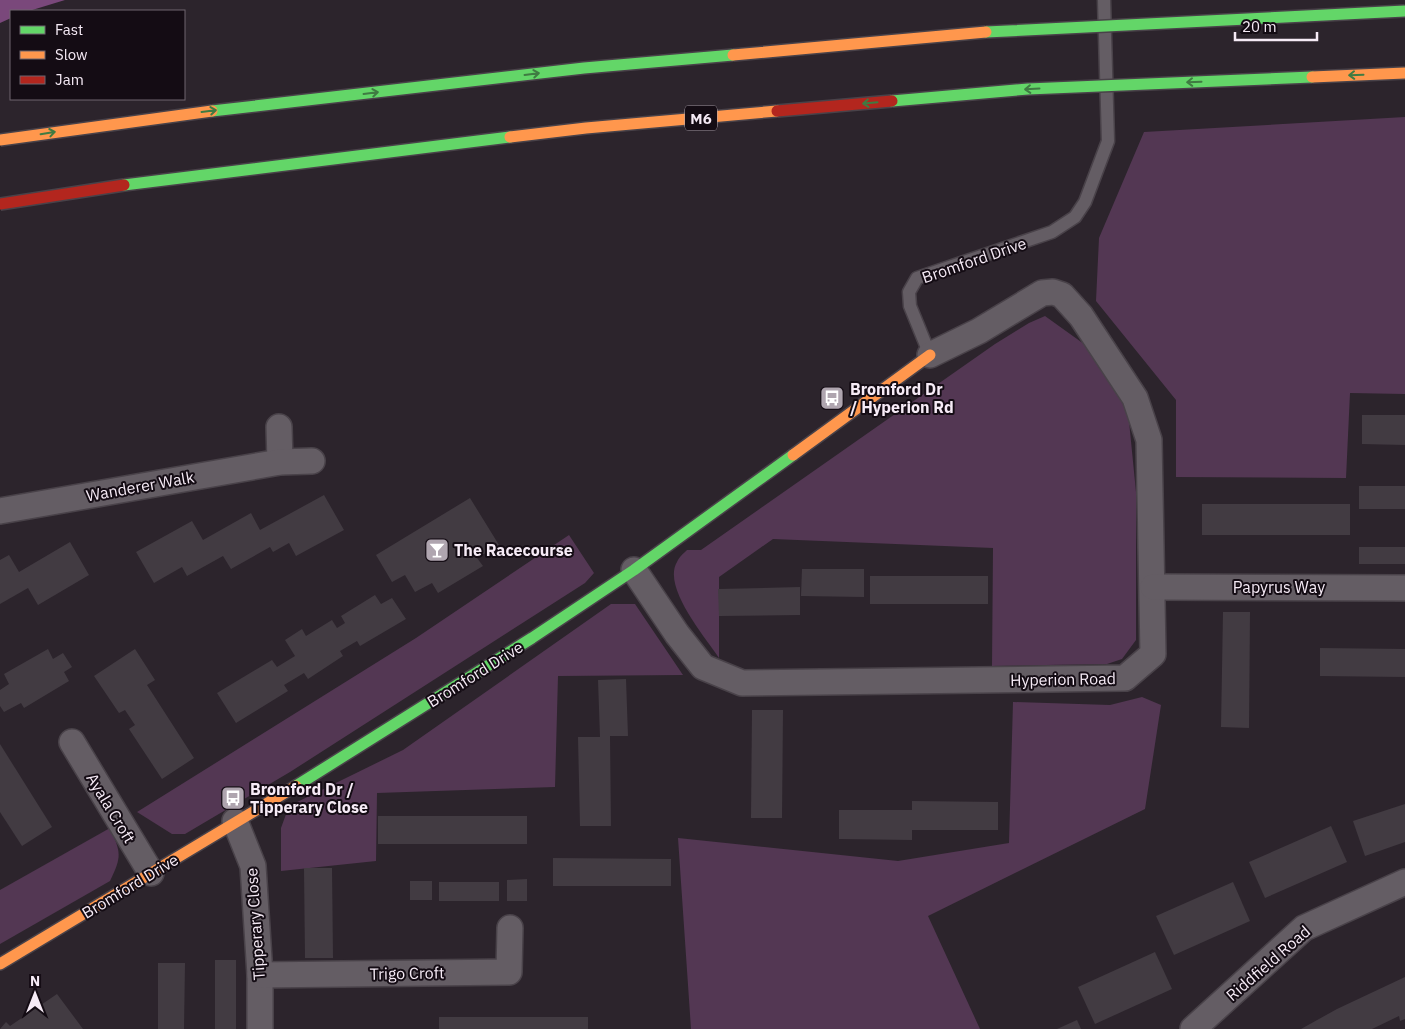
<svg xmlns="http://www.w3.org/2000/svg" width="1405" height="1029" font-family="'IBM Plex Sans',sans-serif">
<rect width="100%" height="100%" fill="#2c242c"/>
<g fill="#533753">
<polygon points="1405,117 1405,394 1350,393 1346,478 1176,477 1176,400 1096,301 1099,238 1144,132"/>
<path d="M1045,316L1084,344L1128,411L1136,492V640L1122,659L1107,664L992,666L993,548L773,539L719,577V658C705,637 662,587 677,562C679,557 684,553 687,550H701L995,344L1029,323Z"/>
<polygon points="569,535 594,573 585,583 290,772 185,834 172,834 137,812 416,638"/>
<polygon points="611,604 635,604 683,675 558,676 555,787 377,793 376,861 281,871 281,828 289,806 403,750"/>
<polygon points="1142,697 1161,705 1145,809 928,916 980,1029 691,1029 678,838 898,861 1009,843 1013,702 1110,705"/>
<path d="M110,828C121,853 122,856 110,881L0,944V890Z"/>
</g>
<polygon fill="#7a487b" points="0,0 65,0 29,11 11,11 11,18 0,23"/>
<g fill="#423b42">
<polygon points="1362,415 1405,415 1405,445 1362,444"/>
<rect x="1359" y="486" width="46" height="23"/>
<polygon points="324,495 344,530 296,556 289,543 273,552 270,547 231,569 223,556 187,576 182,567 154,583 136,552 192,521 203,540 251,513 260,530"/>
<polygon points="470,498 499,545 477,558 483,566 438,593 432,583 415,592 405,575 392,582 376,555"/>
<rect x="1202" y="504" width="148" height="31"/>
<polygon points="70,542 89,575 38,605 28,588 0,604 0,560 9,555 19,572"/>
<rect x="1359" y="547" width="46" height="17"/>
<polygon points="802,569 864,569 864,597 801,596"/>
<rect x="870" y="576" width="118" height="28"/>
<polygon points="800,587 800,615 719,616 718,589"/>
<polygon points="375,595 381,604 392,598 406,619 360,646 357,641 340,651 343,656 308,679 304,673 284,685 288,691 236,723 217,693 272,660 277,667 295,656 285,640 302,629 306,636 332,620 337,628 345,623 341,616"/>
<polygon points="1223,612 1250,612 1249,728 1221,727"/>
<polygon points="1320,648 1405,649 1405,677 1320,676"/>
<polygon points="48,649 53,659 63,653 72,667 64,672 69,681 24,708 21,703 4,712 0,706 0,690 9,684 4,674"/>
<polygon points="135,649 155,680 147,685 194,758 162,779 129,729 135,725 125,710 119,713 94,676"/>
<polygon points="626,679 628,736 610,736 611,826 580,826 578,737 600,737 598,680"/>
<polygon points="752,710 783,710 782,818 751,818"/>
<polygon points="0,744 52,827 22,846 0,812"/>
<polygon points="912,801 998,802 998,830 912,830 912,840 839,839 839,810 912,810"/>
<polygon points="1405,804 1405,842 1365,856 1353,821"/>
<rect x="378" y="816" width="149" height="28"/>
<polygon points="1331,826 1347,862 1265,898 1249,862"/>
<polygon points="553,858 671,859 671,886 553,886"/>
<polygon points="304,868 332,868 333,958 305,958"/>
<polygon points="527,879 527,901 507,901 507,880"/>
<rect x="410" y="881" width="22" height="19"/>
<rect x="439" y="882" width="60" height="19"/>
<polygon points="1233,882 1250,921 1174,955 1156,916"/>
<polygon points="1155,952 1172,989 1095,1024 1078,987"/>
<rect x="215" y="960" width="21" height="69"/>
<polygon points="158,963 185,963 184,1029 158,1029"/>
<polygon points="1405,977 1405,1019 1400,1021 1399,1016 1372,1029 1301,1029 1337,1009"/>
<polygon points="57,994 83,1029 0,1029 6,1022 10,1026"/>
<rect x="439" y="1017" width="149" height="12"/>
<polygon points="1077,1020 1081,1029 1057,1029"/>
</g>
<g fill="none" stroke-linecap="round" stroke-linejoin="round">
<g stroke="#494249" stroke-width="15">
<polyline id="lane" points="930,355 910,306 909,292 917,278 1052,232 1075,217 1085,202 1108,141 1104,0"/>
</g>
<g stroke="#494249" stroke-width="28">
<g id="street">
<polyline points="279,427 280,462"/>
<polyline points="0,511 280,462 312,461"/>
<polyline points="634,570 677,634 703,667 742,683 1125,678 1153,654 1149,440 1135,398 1081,316 1062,295 1053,292 1042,293 979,331 930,355"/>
<polyline points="1153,587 1405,588"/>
<polyline points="72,742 151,873"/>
<polyline points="235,821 253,866 260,975 260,1029"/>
<polyline points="260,975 509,972 510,928"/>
<polyline points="1193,1029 1304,928 1405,882"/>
</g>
</g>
<g stroke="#494249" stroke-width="14">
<polyline id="fast" points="296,786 532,638 634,570 793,455"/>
</g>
<g stroke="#494249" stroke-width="14">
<g id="slow">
<polyline points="793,455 930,355"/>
<polyline points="0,964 296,786"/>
</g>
</g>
<use href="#lane" stroke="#645d64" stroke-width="12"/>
<use href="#street" stroke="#645d64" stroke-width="25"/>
<use href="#fast" stroke="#63d668" stroke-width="11"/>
<use href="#slow" stroke="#ff974d" stroke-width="11"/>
<g stroke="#494249" stroke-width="14" stroke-linecap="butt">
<g id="fast-bridge">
<polyline points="986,32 1405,11"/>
<polyline points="892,101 1028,89 1312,77"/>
<polyline points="212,111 584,68 733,55"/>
<polyline points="124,185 510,137"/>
</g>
</g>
<g stroke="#494249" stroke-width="14" stroke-linecap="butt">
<g id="slow-bridge">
<polyline points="733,55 986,32"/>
<polyline points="1312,77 1405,73"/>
<polyline points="510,137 586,128 777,111"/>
<polyline points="0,140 212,111"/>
</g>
</g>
<g stroke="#494249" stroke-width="14" stroke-linecap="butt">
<g id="jam-bridge">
<polyline points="777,111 892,101"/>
<polyline points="0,204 124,185"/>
</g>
</g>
<use href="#fast-bridge" stroke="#63d668" stroke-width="11"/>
<use href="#slow-bridge" stroke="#ff974d" stroke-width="11"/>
<use href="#jam-bridge" stroke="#b3261e" stroke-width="11"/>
</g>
<defs><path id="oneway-shaft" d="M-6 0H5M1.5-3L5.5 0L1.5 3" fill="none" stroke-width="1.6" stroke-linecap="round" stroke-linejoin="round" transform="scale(1.25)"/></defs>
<g stroke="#3f7b42">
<use href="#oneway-shaft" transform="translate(532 74) rotate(-7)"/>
<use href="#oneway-shaft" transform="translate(1356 75) rotate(178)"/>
<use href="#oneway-shaft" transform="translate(1194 82) rotate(178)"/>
<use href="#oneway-shaft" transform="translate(1032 89) rotate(177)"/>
<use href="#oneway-shaft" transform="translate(371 93) rotate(-7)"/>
<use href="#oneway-shaft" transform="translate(870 103) rotate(175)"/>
<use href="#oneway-shaft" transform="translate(209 111) rotate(-7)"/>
<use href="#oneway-shaft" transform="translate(48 133) rotate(-9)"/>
</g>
<defs>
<g id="bus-square" transform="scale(1.25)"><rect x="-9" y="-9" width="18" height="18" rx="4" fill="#afa5af" stroke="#140c14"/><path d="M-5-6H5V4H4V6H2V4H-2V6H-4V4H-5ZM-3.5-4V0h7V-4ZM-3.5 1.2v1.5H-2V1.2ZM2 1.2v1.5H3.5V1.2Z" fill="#fff"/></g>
<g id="bar-square" transform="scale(1.25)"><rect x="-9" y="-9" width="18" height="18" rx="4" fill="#afa5af" stroke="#140c14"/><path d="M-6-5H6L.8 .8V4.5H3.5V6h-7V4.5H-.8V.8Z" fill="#fff"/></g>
</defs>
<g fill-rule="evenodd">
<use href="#bus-square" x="832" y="398"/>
<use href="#bar-square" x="437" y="550"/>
<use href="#bus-square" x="233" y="798"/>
</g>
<g text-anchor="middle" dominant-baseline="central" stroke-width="4" stroke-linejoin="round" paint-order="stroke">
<rect fill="#140c14" stroke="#b2a8b2" stroke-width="1" x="685" y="105.5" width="32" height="25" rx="4"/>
<g font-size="15" font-weight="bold" fill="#f6ebf6">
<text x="701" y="118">M6</text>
</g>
<g font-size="16" fill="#f6ebf6" stroke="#140c14">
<text transform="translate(974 260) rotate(-19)">Bromford Drive</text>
<text transform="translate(140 486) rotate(-10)">Wanderer Walk</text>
<text x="1279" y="587">Papyrus Way</text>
<text transform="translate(475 674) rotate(-32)">Bromford Drive</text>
<text transform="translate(1063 679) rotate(-1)">Hyperion Road</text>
<text transform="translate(111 808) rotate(59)">Ayala Croft</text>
<text transform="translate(130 886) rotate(-31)">Bromford Drive</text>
<text transform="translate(255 924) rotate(-94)">Tipperary Close</text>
<text transform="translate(1268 963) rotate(-41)">Riddfield Road</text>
<text transform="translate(407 973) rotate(-1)">Trigo Croft</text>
</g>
<g font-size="16" font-weight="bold" fill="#f6ebf6" stroke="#140c14" text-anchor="start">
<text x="850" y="389">Bromford Dr<tspan x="850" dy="18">/ Hyperion Rd</tspan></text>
<text x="454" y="550">The Racecourse</text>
<text x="250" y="789">Bromford Dr /<tspan x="250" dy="18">Tipperary Close</tspan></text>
</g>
</g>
<rect x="10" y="10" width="175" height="90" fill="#140c14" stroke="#6e656e"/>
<rect x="20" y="26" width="25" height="8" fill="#63d668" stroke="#6e656e"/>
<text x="55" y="35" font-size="15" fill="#f6ebf6">Fast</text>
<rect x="20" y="51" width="25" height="8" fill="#ff974d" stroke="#6e656e"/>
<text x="55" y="60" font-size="15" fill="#f6ebf6">Slow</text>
<rect x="20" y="76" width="25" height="8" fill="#b3261e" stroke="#6e656e"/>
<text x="55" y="85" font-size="15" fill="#f6ebf6">Jam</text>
<g transform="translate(35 994)" stroke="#140c14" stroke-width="4" paint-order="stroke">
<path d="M0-4L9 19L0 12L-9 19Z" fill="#f6ebf6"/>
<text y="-8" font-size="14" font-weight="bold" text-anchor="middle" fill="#f6ebf6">N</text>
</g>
<path d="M1235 32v8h82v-8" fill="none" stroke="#f6ebf6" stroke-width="2.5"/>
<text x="1242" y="32" font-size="15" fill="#f6ebf6" stroke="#140c14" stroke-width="4" paint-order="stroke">20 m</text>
</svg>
